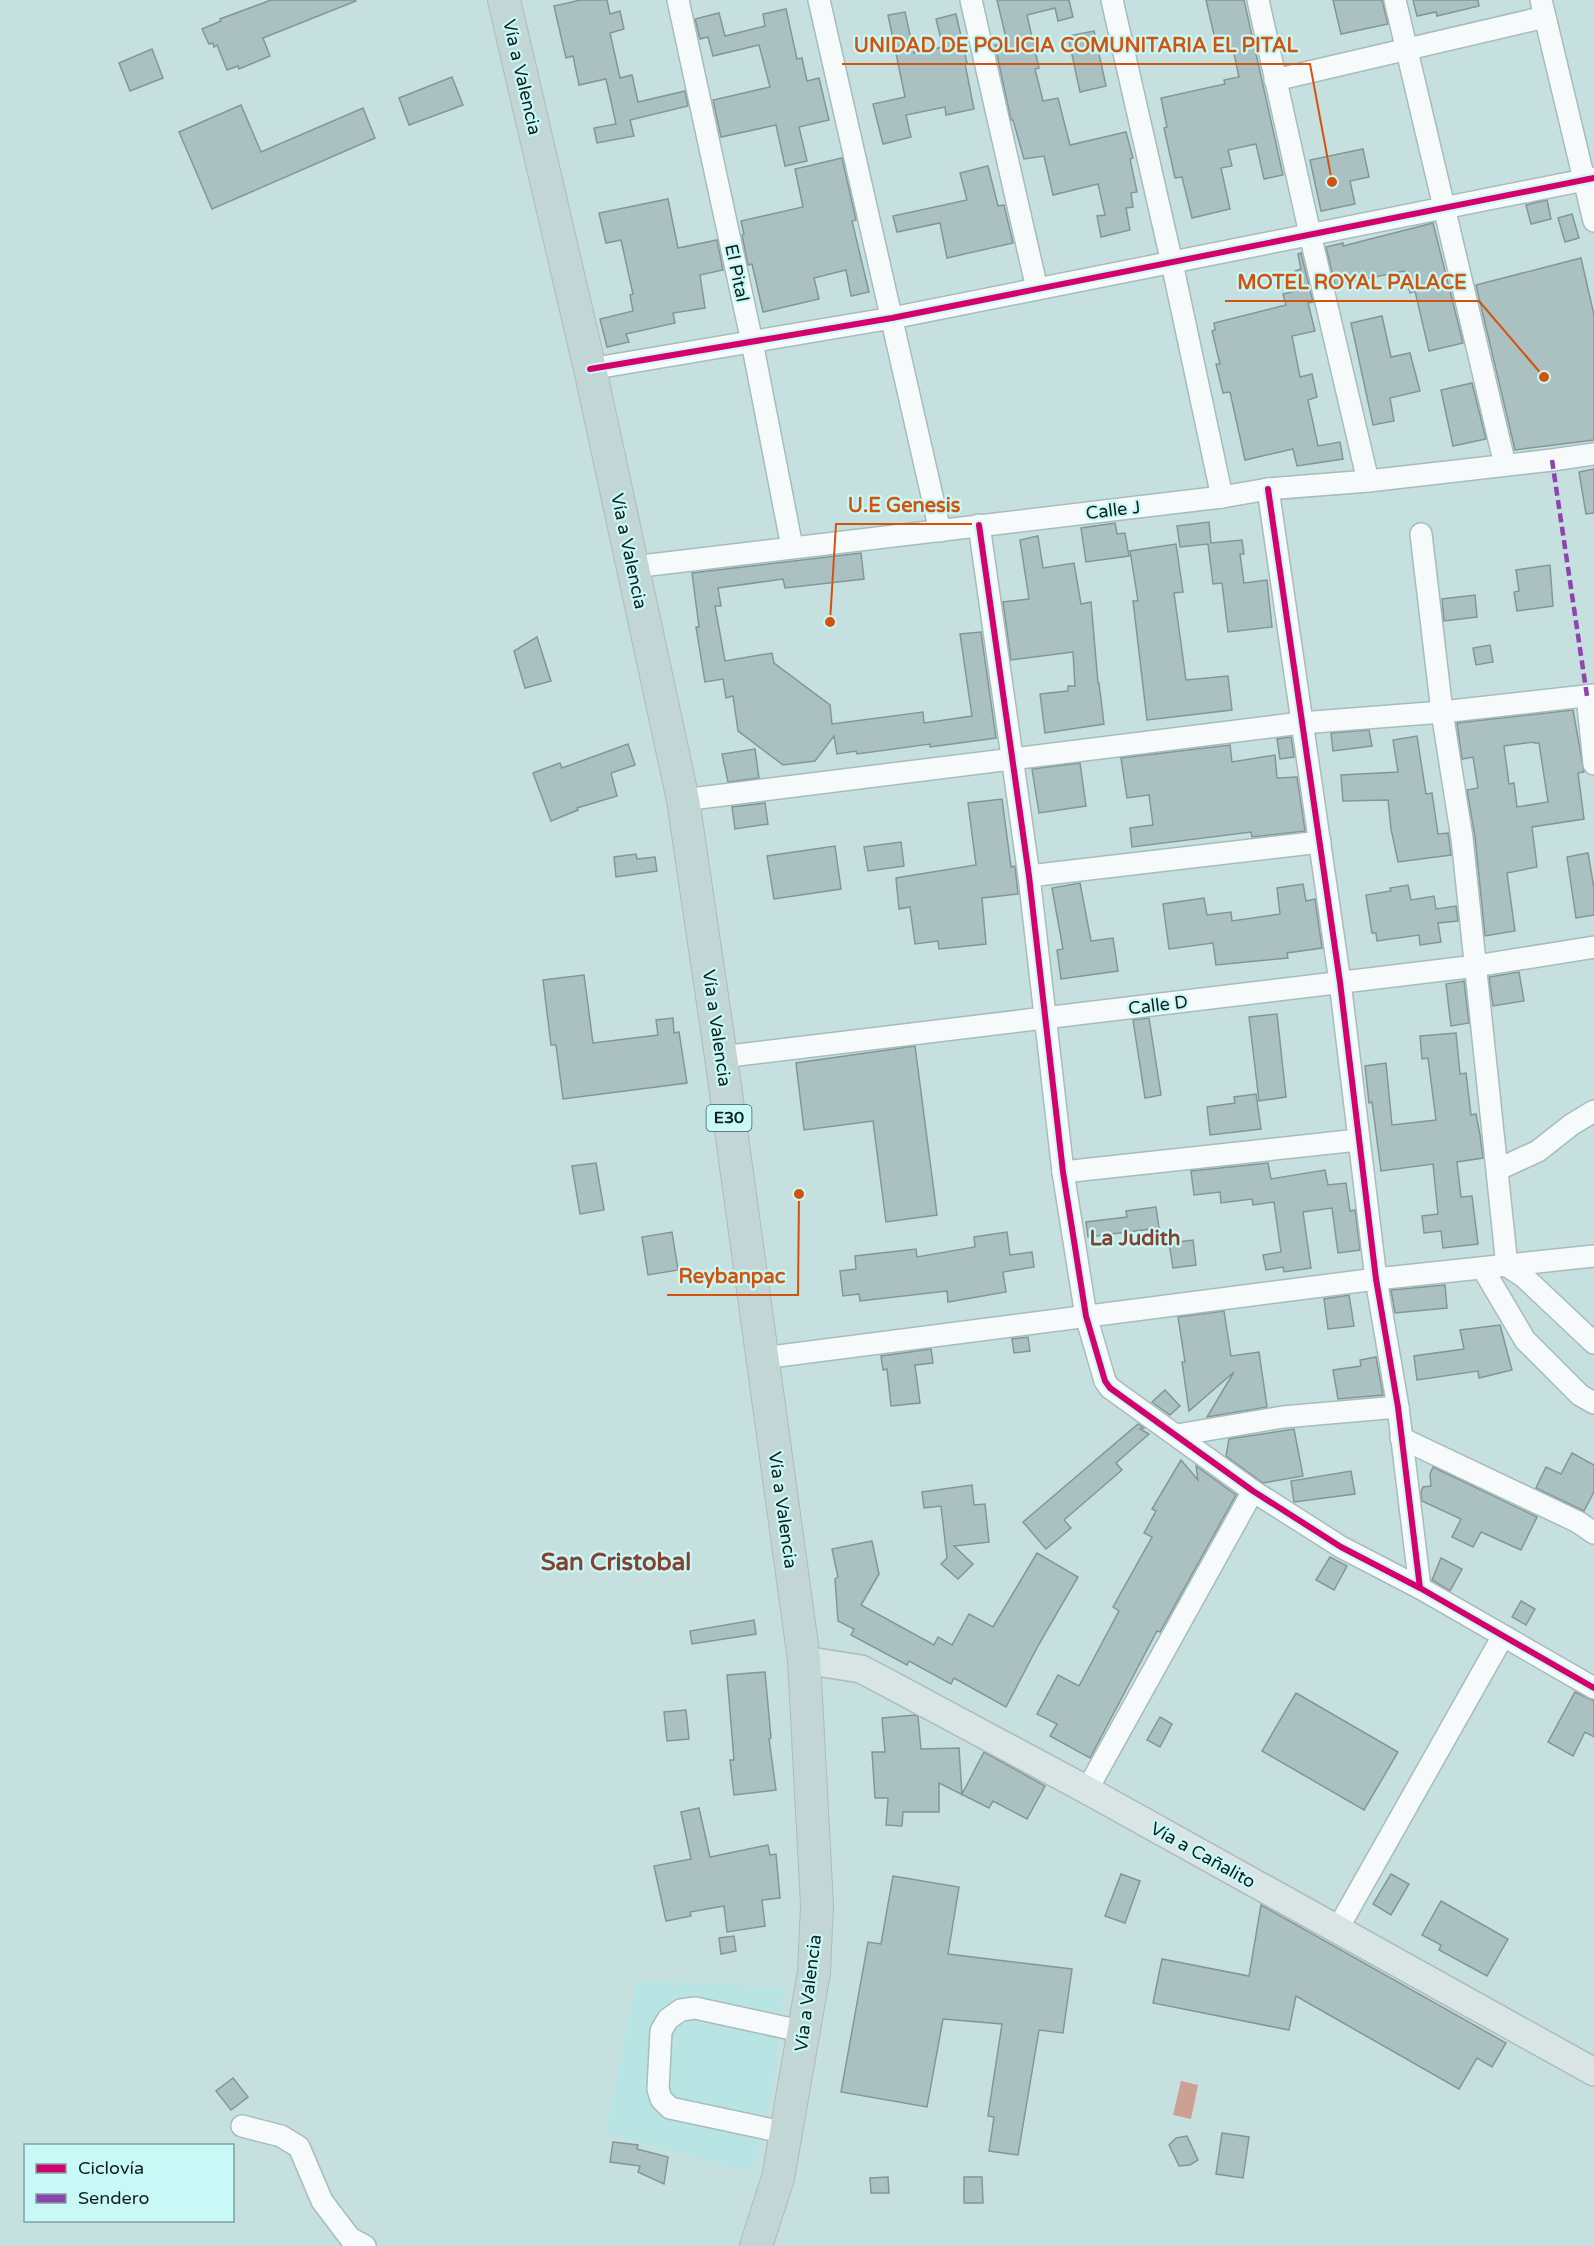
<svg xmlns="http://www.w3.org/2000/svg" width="1594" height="2246" font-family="'Varela Round',sans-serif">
<rect width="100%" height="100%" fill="#c6e0e0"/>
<polygon fill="#b8e4e3" points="637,1980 784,1988 775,2072 753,2173 606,2133"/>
<polygon fill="#cca093" points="1181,2081 1198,2085 1191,2119 1173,2115"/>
<g fill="#abc0c0" stroke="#839797" stroke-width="1.5" fill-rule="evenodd">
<polygon points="271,0 355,0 356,1 263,38 270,56 239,69 238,66 227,70 217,45 214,47 213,43 209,44 202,29 221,21 220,19"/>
<polygon points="581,0 607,0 610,14 620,11 624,29 610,33 620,78 632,75 638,102 685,91 688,106 630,120 634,136 597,143 594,128 616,124 606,79 579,85 573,56 566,58 554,6"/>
<polygon points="997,0 1069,0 1073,17 1058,21 1055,8 1027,15 1039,68 1035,69 1043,101 1058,98 1070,145 1126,132 1133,158 1130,159 1137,192 1131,193 1133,207 1126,208 1130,230 1101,237 1097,216 1105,215 1098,184 1053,195 1044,156 1024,159 1013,120 1011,120 995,45 1007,42"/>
<polygon points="1206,0 1244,0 1283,175 1264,179 1256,144 1228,150 1232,166 1221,168 1230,209 1192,218 1182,177 1175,178 1164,128 1167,127 1161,98 1225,84 1224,80 1239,77 1233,49 1218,52"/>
<polygon points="1333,0 1382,0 1388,24 1341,34"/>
<polygon points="1413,0 1478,0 1479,6 1437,16 1436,12 1417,16"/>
<polygon points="786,9 797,59 802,58 807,81 819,78 829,120 799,127 807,161 785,166 776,125 721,137 713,100 770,87 759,45 713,56 708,37 700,39 695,19 719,13 725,36 765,26 763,14"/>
<polygon points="905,12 914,53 943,47 936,19 956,14 967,63 965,64 974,109 946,115 945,107 906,115 911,137 883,144 873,104 905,97 888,15"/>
<polygon points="1094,31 1106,86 1080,92 1068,36"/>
<polygon points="152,49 163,78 130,91 119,63"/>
<polygon points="452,77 463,105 409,125 399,98"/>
<polygon points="241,105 261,152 363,108 375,138 212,209 179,132"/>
<polygon points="1363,149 1369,177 1350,181 1355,204 1321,211 1310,160"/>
<polygon points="842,158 856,220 852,221 869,292 851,296 846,270 814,278 819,299 763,312 752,264 748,265 742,235 744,234 741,221 803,207 795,169"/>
<polygon points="988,166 998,206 1004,205 1013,243 947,258 940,223 897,232 893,216 967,200 960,173"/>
<polygon points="668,199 678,248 717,240 723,270 700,275 705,308 673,313 675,323 626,334 629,342 607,347 600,319 633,311 630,295 633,294 621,240 606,243 599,213"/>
<polygon points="1547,200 1551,219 1531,224 1526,205"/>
<polygon points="1572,214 1579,238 1565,242 1558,218"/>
<polygon points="1433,223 1463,343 1429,351 1415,291 1410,293 1404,271 1335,285 1326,247 1343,243 1343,246"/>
<polygon points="1301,253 1313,302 1308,303 1315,331 1292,336 1300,377 1312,374 1317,397 1308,400 1318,446 1340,442 1343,459 1297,466 1293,449 1245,460 1230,392 1223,393 1216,364 1220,364 1212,331 1215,330 1214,323 1286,305 1283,294 1300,290 1295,271 1301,269 1298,254"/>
<polygon points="1581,258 1594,315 1594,440 1515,450 1476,285"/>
<polygon points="1382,316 1391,357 1410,353 1420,391 1390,398 1394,421 1373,425 1351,323"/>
<polygon points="1472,383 1486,439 1453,446 1441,390"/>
<polygon points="1594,469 1594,513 1586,514 1579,472"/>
<polygon points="1209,522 1211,543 1242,540 1244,554 1240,554 1244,583 1267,580 1272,627 1228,632 1222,583 1213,584 1208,544 1180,547 1177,526"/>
<polygon points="1115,523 1117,534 1125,533 1129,556 1086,562 1081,528"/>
<polygon points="1038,536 1043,568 1074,563 1081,604 1091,602 1098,683 1099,683 1104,724 1045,733 1040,694 1068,691 1068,686 1075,686 1073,652 1011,660 1003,602 1029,599 1020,540"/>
<polygon points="1176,544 1183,592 1174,593 1186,680 1228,676 1232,710 1147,720 1133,601 1138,601 1130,551"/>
<polygon points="861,553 864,579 785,588 783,579 718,588 721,606 715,606 725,661 772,653 774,663 830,705 832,724 923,712 924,723 972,716 960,634 981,632 996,738 930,747 930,744 857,754 856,751 837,754 834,736 815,761 783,765 738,731 733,696 726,698 723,679 705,682 696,627 699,627 692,573"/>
<polygon points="1550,565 1553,606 1517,611 1514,592 1519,591 1516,570"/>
<polygon points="1475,595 1477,617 1444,621 1442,599"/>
<polygon points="537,637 551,681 525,688 514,651"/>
<polygon points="1490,645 1493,662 1476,665 1473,648"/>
<path d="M1573,710L1584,772L1578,773L1584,819L1532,827L1537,867L1507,873L1515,931L1485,936L1475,837L1467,790L1478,788L1473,757L1462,759L1457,723ZM1534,742V743H1539L1548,802L1517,807L1514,783L1509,784L1504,746Z"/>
<polygon points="1369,730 1372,746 1333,751 1331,733"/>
<polygon points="1417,736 1426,794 1432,793 1438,834 1448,833 1451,855 1398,862 1391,829 1388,800 1343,801 1341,775 1398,772 1393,740"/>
<polygon points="1291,737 1294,757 1280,759 1277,739"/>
<polygon points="628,744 635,765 611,773 617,796 577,808 578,810 551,821 533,773 560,763 562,768"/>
<polygon points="1230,745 1232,762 1275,755 1277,778 1297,777 1305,831 1252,837 1251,832 1132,847 1130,828 1153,825 1149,795 1127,798 1121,758"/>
<polygon points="755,749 759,778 728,782 722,754"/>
<polygon points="1080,763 1086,806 1039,813 1032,769"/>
<polygon points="1002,799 1011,867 1015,866 1018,894 982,898 986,944 939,949 938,941 915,944 910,907 899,909 896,878 976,865 968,803"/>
<polygon points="765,803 768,824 735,829 732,807"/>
<polygon points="901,842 904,866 868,871 864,847"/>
<polygon points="835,846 841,889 774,899 767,856"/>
<polygon points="1588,853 1594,888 1594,915 1576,918 1567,857"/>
<polygon points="636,854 637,859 655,857 657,871 616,877 614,857"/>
<polygon points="1080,883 1091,941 1113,938 1118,971 1061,979 1057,950 1063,949 1052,888"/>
<polygon points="1303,884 1306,901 1315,899 1322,948 1287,953 1288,958 1216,965 1213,943 1169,949 1163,904 1204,898 1207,915 1231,912 1232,921 1280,914 1277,888"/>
<polygon points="1408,885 1411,900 1434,896 1436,909 1456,906 1458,921 1438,923 1441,942 1420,945 1419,935 1377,941 1376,933 1372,933 1366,895 1391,891 1390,888"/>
<polygon points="1519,972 1524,1001 1493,1006 1489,977"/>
<polygon points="584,975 593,1043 658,1035 656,1020 673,1018 674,1033 679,1032 687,1083 563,1099 556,1045 551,1045 543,980"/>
<polygon points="1464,981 1469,1023 1451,1026 1446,984"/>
<polygon points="1277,1014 1286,1097 1259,1101 1249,1017"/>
<polygon points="1149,1018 1161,1095 1145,1098 1133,1020"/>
<polygon points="1456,1033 1460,1074 1466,1073 1471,1115 1476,1114 1480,1135 1483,1158 1457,1162 1461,1197 1472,1196 1478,1244 1443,1248 1441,1231 1424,1233 1422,1216 1438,1214 1433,1164 1381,1171 1372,1102 1369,1103 1365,1066 1386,1063 1392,1125 1436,1120 1428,1058 1422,1059 1420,1036"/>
<polygon points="915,1046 937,1215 886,1222 873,1121 804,1130 796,1063"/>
<polygon points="1256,1094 1261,1129 1210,1135 1207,1107 1235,1103 1234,1097"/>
<polygon points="596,1163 604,1210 580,1214 572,1166"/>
<polygon points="1268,1163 1271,1179 1325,1170 1328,1185 1346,1183 1350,1211 1355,1210 1360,1250 1338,1253 1332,1208 1303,1212 1311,1268 1284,1272 1283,1267 1266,1270 1263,1255 1281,1252 1274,1202 1253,1205 1252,1199 1221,1203 1220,1192 1194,1195 1191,1171"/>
<polygon points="1156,1207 1159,1228 1088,1237 1086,1222 1127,1217 1126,1211"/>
<polygon points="672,1232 678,1270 648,1275 642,1237"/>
<polygon points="1007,1232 1010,1255 1032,1252 1034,1267 1003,1272 1006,1292 948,1302 947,1291 860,1301 859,1294 843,1296 840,1271 856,1269 855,1256 916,1249 917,1257 975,1247 974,1237"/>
<polygon points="1193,1240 1196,1265 1173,1268 1169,1243"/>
<polygon points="1445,1285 1447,1308 1395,1313 1391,1290"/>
<polygon points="1349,1295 1354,1326 1328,1329 1324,1299"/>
<polygon points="1224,1311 1231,1356 1259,1352 1267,1407 1207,1417 1234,1372 1189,1411 1182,1362 1185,1362 1178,1317"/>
<polygon points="1500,1325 1512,1370 1479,1378 1478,1371 1417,1380 1414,1356 1464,1349 1460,1330"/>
<polygon points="1028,1337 1030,1351 1014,1353 1012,1339"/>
<polygon points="931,1349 933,1363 915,1365 920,1403 891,1406 887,1369 883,1370 881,1356"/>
<polygon points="1376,1357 1383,1395 1338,1399 1333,1370 1361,1366 1360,1360"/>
<polygon points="1165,1390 1180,1406 1170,1415 1152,1402"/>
<polygon points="1138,1424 1144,1428 1140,1429 1149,1434 1116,1463 1122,1470 1064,1520 1071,1528 1046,1549 1023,1522"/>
<polygon points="1294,1429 1303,1476 1263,1483 1226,1456 1229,1439"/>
<polygon points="1572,1453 1594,1465 1594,1492 1584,1511 1536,1488 1546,1467 1561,1474"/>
<polygon points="1181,1460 1198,1480 1196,1466 1236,1495 1160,1632 1157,1631 1090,1758 1050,1736 1057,1724 1037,1714 1058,1675 1079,1686 1119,1611 1113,1607 1152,1537 1144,1533 1156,1511 1152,1509"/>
<polygon points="1433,1467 1537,1517 1521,1550 1481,1532 1473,1547 1452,1537 1461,1519 1422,1501 1421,1492 1423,1487 1431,1486 1430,1474"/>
<polygon points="1351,1471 1355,1494 1294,1502 1291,1481"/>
<polygon points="972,1485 974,1505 985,1504 989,1542 954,1546 973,1564 958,1579 941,1564 947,1558 941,1506 924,1508 922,1492"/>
<polygon points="872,1541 879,1574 861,1605 934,1645 938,1637 952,1645 969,1614 993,1627 1037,1553 1078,1577 1039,1644 1006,1707 954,1678 951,1684 909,1661 907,1665 851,1635 854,1629 838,1621 835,1579 838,1577 832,1549"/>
<polygon points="1330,1557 1347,1566 1334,1590 1316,1580"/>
<polygon points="1441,1558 1462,1569 1450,1591 1432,1580"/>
<polygon points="1521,1601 1535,1609 1526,1625 1512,1617"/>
<polygon points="754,1620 756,1634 692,1644 690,1631"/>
<polygon points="765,1672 771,1738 769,1739 776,1790 734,1795 730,1760 734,1760 727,1675"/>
<polygon points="1575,1692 1594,1701 1594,1737 1585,1732 1573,1756 1548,1742"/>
<polygon points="1296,1693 1398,1752 1364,1810 1262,1751"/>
<polygon points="686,1710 689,1739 667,1741 664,1712"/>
<polygon points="915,1715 918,1717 921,1749 959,1748 962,1794 984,1752 1045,1786 1027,1819 993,1801 989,1808 939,1783 939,1812 903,1812 902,1826 886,1825 888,1798 875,1798 872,1752 885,1752 882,1718"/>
<polygon points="1160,1717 1172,1724 1160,1747 1147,1740"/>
<polygon points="699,1808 710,1857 768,1845 770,1855 776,1854 780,1898 762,1900 765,1926 727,1932 724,1906 690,1912 691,1916 666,1921 654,1866 691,1859 681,1812"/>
<polygon points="1121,1874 1140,1881 1125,1923 1105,1916"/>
<polygon points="1391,1874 1409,1884 1391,1915 1373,1904"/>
<polygon points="893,1876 959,1887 948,1954 1072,1969 1063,2033 1039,2030 1018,2155 989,2151 994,2117 988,2116 1002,2024 943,2019 927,2107 841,2092 868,1942 881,1944"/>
<polygon points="1441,1901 1508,1939 1487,1976 1439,1950 1441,1945 1422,1935"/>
<polygon points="1261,1905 1506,2043 1492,2067 1477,2058 1459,2089 1296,1996 1289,2030 1153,2003 1162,1959 1249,1976"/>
<polygon points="734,1936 736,1951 721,1954 719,1938"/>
<polygon points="233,2078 248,2097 231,2110 216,2091"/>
<polygon points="1222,2133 1249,2137 1243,2178 1216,2174"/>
<polygon points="1187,2136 1198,2160 1190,2165 1179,2166 1169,2145 1176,2138"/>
<polygon points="613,2142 638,2145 637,2149 668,2157 664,2184 638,2172 640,2166 610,2162"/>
<polygon points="888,2177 889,2193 871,2193 870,2178"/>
<polygon points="964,2177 982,2177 983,2203 964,2203"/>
</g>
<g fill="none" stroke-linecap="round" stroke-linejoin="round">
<g stroke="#a7bcbc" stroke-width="24">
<g id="minor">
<polyline points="678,0 752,342 792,547"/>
<polyline points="819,0 940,531"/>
<polyline points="971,0 1037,289"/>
<polyline points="1112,0 1172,263 1222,497"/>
<polyline points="1258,0 1310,234 1368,481"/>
<polyline points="1395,0 1505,465"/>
<polyline points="1541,0 1594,221"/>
<polyline points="1275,80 1545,17"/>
<polyline points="590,369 892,318 1594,178"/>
<polyline points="1268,489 1340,982 1376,1279 1398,1407 1420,1588"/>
<polyline points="979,525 1029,876 1063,1172 1086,1316 1105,1381 1110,1388 1253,1491 1341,1547 1420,1588 1594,1688"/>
<polyline points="1421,534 1442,712 1462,838 1507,1266 1524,1277 1594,1343"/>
<polyline points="633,567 1222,497 1268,489 1368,481 1552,460 1594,454"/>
<polyline points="1587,696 1594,764"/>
<polyline points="683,800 1301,723 1442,712 1594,695"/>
<polyline points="1029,876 1320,842"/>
<polyline points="721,1057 1476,966 1594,947"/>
<polyline points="1499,1169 1538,1151 1571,1125 1594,1111"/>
<polyline points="1063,1172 1358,1140"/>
<polyline points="1483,1269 1525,1340 1580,1395 1594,1403"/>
<polyline points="762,1358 1376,1279 1594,1256"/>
<polyline points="1177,1435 1283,1417 1398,1407"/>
<polyline points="1401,1438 1578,1522 1594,1533"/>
<polyline points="1087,1790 1253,1491"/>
<polyline points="1337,1930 1503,1636"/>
<polyline points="242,2126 281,2136 299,2147 322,2201 350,2238 365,2246"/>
<polyline points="787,2133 670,2108 661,2099 658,2089 661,2031 668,2019 681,2010 695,2008 805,2032"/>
</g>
</g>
<g stroke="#adbbbb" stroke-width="30">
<polyline id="major" points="804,1660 861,1669 897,1688 1087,1790 1594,2072"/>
</g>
<g stroke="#adbbbb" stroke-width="34">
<polyline id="highway" points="504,0 590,369 683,800 721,1057 804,1660 817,1905 814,1972 778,2178 756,2246"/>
</g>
<use href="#minor" stroke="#f6fafa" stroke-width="21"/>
<use href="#major" stroke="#d8e5e4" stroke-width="27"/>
<use href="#highway" stroke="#c3d6d6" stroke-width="32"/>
<polyline stroke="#8e44ad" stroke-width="4.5" stroke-dasharray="9 4.5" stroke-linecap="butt" points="1552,460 1587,696"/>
<g stroke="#c8f9f7" stroke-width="10">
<g id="cycleway">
<polyline points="590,369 892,318 1594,178"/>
<polyline points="1268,489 1340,982 1376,1279 1398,1407 1420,1588"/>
<polyline points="979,525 1029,876 1063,1172 1086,1316 1105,1381 1110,1388 1253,1491 1341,1547 1420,1588 1594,1688"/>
</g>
</g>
<use href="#cycleway" stroke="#d6006c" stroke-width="6"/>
</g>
<g text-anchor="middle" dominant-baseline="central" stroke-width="4.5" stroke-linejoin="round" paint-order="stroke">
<rect fill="#c8f9f7" stroke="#466260" stroke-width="1.5" x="706.5" y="1105" width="45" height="26" rx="4.5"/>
<g font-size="16" font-weight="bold" fill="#0e2120">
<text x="729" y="1118">E30</text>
</g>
<g font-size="18" fill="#0e2120" stroke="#c8f9f7">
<text transform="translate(522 77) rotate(77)">Vía a Valencia</text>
<text transform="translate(737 273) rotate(78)">El Pital</text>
<text transform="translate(1113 510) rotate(-7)">Calle J</text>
<text transform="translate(629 551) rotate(78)">Vía a Valencia</text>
<text transform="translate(1158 1005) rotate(-7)">Calle D</text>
<text transform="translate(717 1028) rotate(82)">Vía a Valencia</text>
<text transform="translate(783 1510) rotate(82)">Vía a Valencia</text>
<text transform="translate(1203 1855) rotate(29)">Vía a Cañalito</text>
<text transform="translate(808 1993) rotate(-83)">Vía a Valencia</text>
</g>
<g font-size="21" font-weight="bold" fill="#86402f" stroke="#c8f9f7">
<text x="1135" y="1238">La Judith</text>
</g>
<g font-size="24" font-weight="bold" fill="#86402f" stroke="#c8f9f7">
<text x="616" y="1562">San Cristobal</text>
</g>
</g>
<path fill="none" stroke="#d2530e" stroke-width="2" d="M1332 182L1310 64H842M1544 377L1479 301H1225M830 622L836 524H972M799 1194L798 1295H667"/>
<g fill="#d2530e" stroke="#c8f9f7" stroke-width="2">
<circle cx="1332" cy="182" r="6"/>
<circle cx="1544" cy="377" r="6"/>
<circle cx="830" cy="622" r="6"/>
<circle cx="799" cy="1194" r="6"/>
</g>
<g font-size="20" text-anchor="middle" font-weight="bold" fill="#d2530e" stroke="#c8f9f7" stroke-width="4.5" stroke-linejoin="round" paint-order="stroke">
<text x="1076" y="52">UNIDAD DE POLICIA COMUNITARIA EL PITAL</text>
<text x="1352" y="289">MOTEL ROYAL PALACE</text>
<text x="904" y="512">U.E Genesis</text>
<text x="732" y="1283">Reybanpac</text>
</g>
<rect x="24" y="2144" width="210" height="78" fill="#c8f9f7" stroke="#7ea3a1" stroke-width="1.5"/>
<rect x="36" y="2164" width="30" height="9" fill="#d6006c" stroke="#7ea3a1" stroke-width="1.5"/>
<text x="78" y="2174" font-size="18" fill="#0e2120">Ciclovía</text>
<rect x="36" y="2194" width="30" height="9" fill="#8e44ad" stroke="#7ea3a1" stroke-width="1.5"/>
<text x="78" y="2204" font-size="18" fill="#0e2120">Sendero</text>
</svg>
